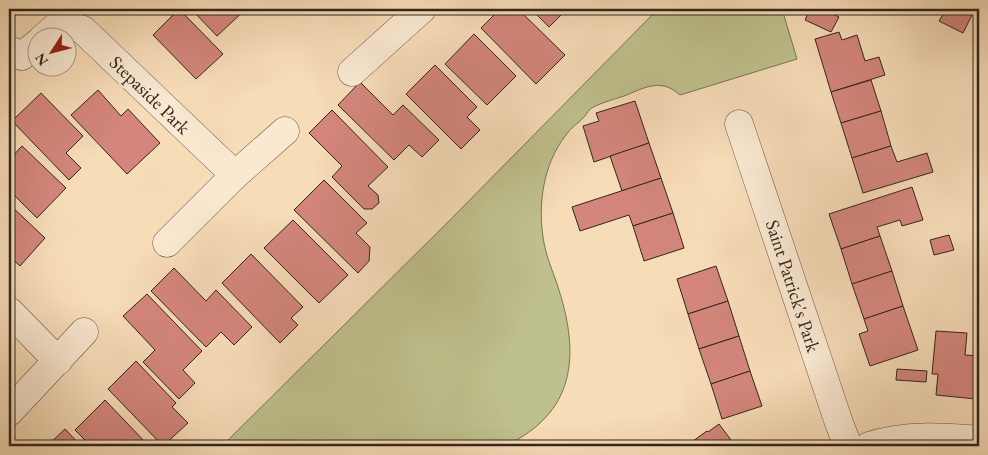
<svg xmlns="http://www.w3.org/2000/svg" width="988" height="455" font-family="'EB Garamond',serif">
<rect width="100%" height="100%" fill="#f7dcb8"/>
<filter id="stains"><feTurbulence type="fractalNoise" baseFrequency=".004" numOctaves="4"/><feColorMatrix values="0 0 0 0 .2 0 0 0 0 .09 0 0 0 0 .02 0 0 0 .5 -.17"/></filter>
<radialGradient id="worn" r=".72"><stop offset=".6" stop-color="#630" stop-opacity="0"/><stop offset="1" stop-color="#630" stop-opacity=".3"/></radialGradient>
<path fill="#bec08d" stroke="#787355" d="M658,9H782L797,59L680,95C661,78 646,87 624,96C615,99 596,104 589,110C587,112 587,114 585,116C579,123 571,127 566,135C543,164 537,206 544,243C547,259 554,274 559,290C580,357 575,413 505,446H222L448,222Z"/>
<g fill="#d4867c" stroke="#31261d">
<polygon points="179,9 223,54 196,79 153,35"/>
<polygon points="191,9 246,9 217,36"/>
<polygon points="500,9 518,9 565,55 536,84 481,28"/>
<polygon points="531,9 567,9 549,27"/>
<polygon points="810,9 822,9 839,17 831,32 805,20"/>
<polygon points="946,9 975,9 963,33 939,21"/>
<polygon points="839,32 842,40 857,35 865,61 879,57 885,75 831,92 815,39"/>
<polygon points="474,34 516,76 487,105 445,64"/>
<polygon points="435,65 477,107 467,117 480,130 461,149 406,94"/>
<polygon points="871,80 881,111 841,123 831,92"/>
<polygon points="360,82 393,115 403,105 439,140 422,157 409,145 394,160 338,105"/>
<polygon points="98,90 121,116 128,109 160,143 127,174 71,115"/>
<polygon points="41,93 83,136 66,153 81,168 69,180 12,121"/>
<polygon points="635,101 649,143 594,162 583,126 599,121 596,113"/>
<polygon points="332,110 388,167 368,186 378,195 379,203 372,209 364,209 332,177 342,166 309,133"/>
<polygon points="881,111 891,146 852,158 841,123"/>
<polygon points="649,143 661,178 622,191 610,156"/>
<polygon points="22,146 66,188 37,218 9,190 9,160"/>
<polygon points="891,146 897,162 927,153 933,172 863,193 852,158"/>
<polygon points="661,178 673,213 633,226 629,215 580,231 572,207"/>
<polygon points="324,180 367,223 356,233 370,247 369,261 358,273 294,210"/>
<polygon points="912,187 923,220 902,226 900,220 877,227 880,236 841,249 829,214"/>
<polygon points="9,204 45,238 20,266 9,256"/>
<polygon points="673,213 684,248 644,261 633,226"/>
<polygon points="293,220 348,275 319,303 264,248"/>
<polygon points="949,235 954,250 934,255 930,240"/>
<polygon points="880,236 892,271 852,284 841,249"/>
<polygon points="251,254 303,307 291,318 298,325 280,343 222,283"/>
<polygon points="716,266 728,301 688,314 677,279"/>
<polygon points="174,268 206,301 216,290 252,327 234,345 221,332 206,347 151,291"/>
<polygon points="892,271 903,306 864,319 852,284"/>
<polygon points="147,294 202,351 183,370 195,383 179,399 143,362 155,350 123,316"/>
<polygon points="728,301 739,336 699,349 688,314"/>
<polygon points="903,306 918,350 870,366 859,334 868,331 864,319"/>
<polygon points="936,331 967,333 965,355 979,356 976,399 936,395 938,374 932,374"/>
<polygon points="739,336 750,371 711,384 699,349"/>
<polygon points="979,358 979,399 976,399"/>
<polygon points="136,361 176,403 172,407 188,423 163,446 108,389"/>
<polygon points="897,369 927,371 926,382 896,380"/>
<polygon points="750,371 762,406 722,419 711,384"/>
<polygon points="105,400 146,443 142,446 91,446 75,430"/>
<polygon points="719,424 734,444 730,446 686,446 707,431 708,432"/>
<polygon points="65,429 81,446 47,446"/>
</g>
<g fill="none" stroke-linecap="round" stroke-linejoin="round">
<g stroke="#625444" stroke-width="29">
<g id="street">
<polyline points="43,38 62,22 83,30 235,175"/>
<polyline points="9,50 22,56 38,43"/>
<polyline points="352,72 422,9"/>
<polyline points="739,124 839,423 848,446"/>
<polyline points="167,243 235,175 285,131"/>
<polyline points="9,311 58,361"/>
<polyline points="9,412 84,332"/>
<path d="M869,446C905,434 942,437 979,440"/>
</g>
</g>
<use href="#street" stroke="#fae8d1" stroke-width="28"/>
</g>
<g text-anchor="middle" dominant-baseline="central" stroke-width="4" stroke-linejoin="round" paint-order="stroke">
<g font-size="19" fill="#31261d" stroke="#fae8d1">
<text transform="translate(150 95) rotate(44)">Stepaside Park</text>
<text transform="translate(793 286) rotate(72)">Saint Patrick's Park</text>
</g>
</g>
<rect width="988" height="455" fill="none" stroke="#f7dcb8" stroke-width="30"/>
<rect x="10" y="10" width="968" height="435" fill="none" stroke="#31261d" stroke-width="2.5"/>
<rect x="15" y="15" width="958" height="425" fill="none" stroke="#31261d"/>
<g transform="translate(52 52) rotate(234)"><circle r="24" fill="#fae8d1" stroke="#aa9a89"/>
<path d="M0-4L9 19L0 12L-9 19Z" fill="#8f2418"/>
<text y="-8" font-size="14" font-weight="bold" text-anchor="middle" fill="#31261d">N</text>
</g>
<rect width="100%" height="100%" filter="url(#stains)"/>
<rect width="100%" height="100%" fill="url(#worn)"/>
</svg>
